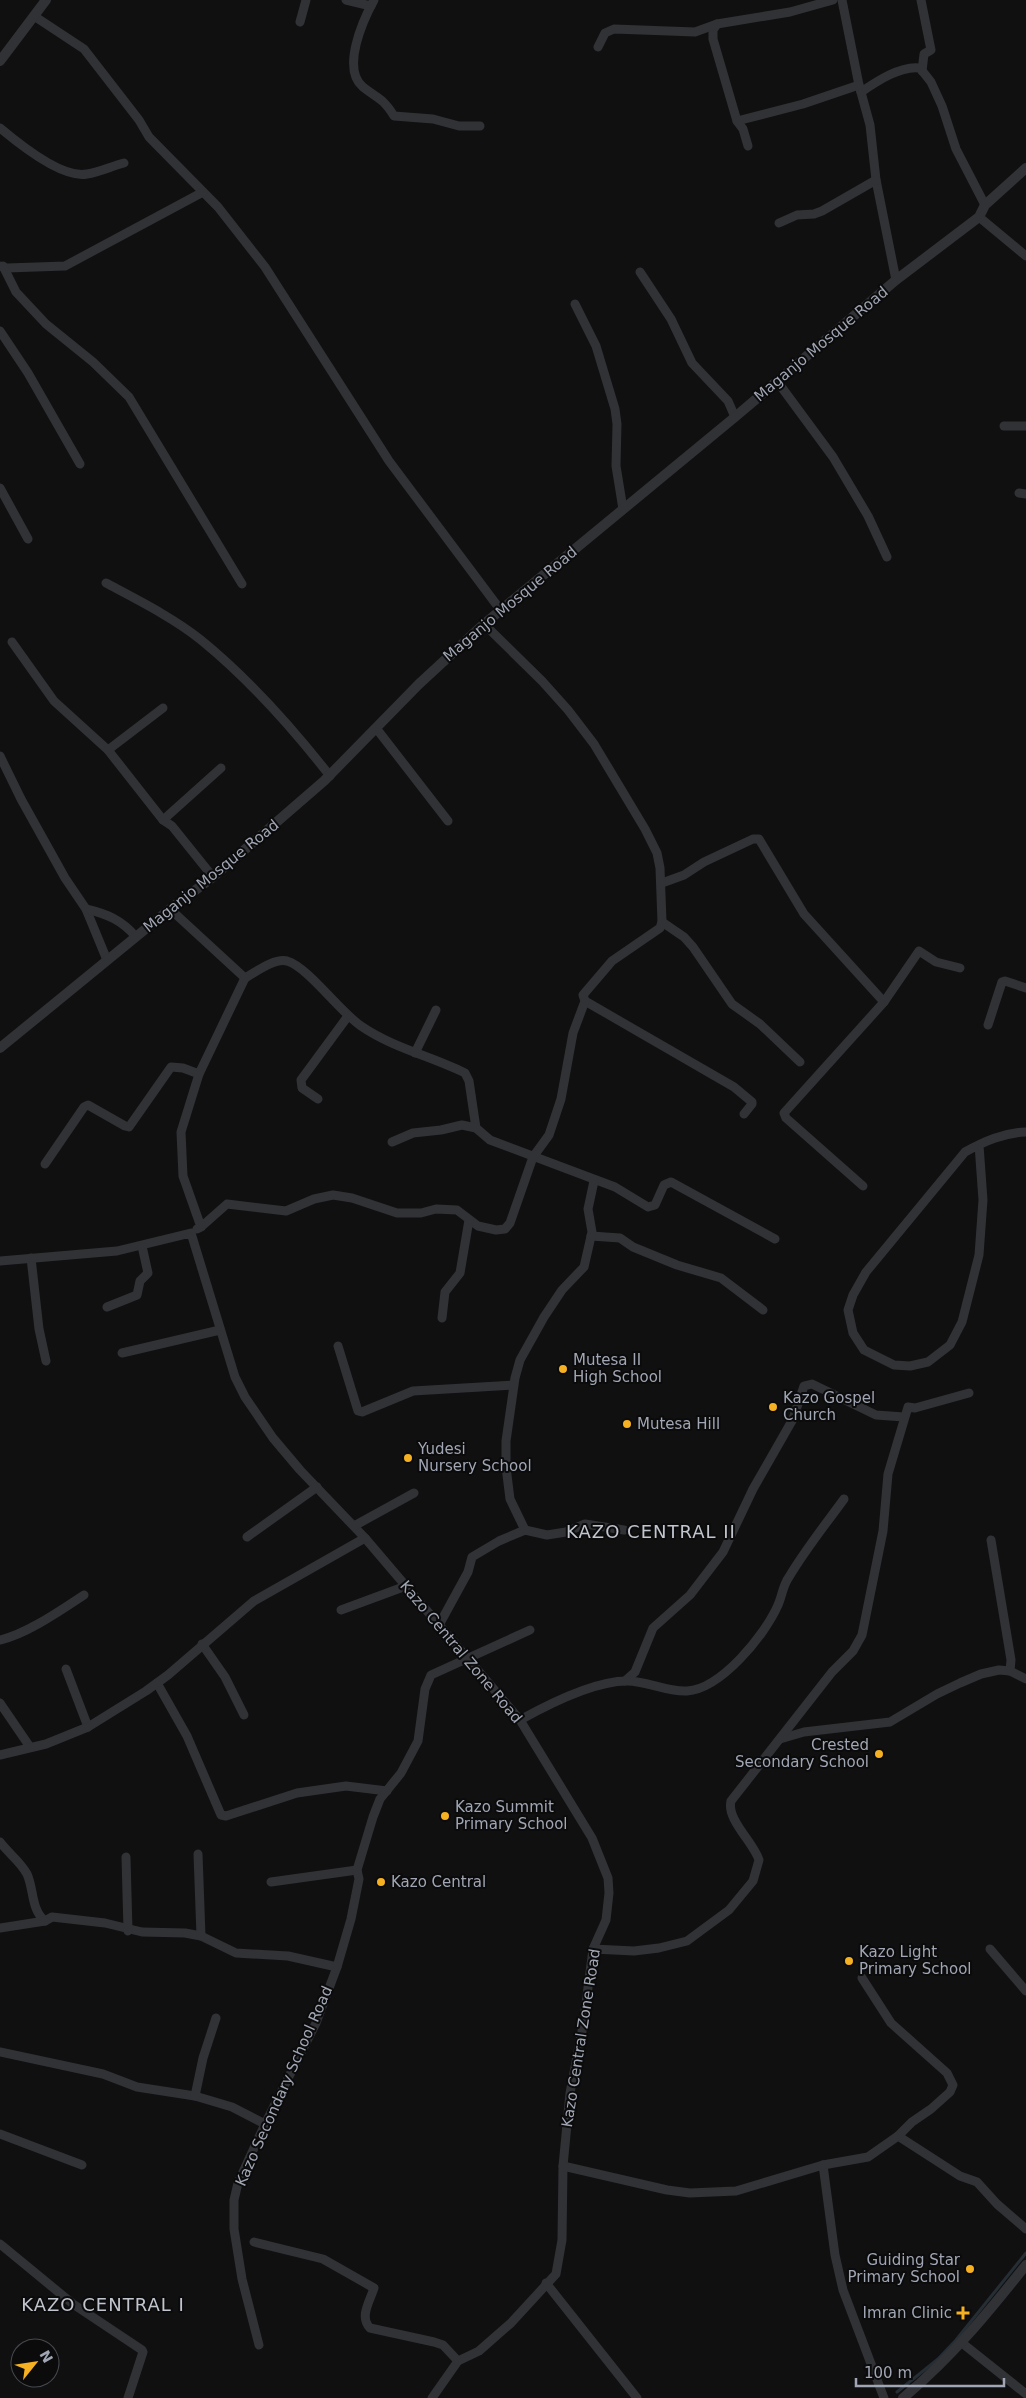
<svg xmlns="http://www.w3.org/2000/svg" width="1026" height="2398" font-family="'DejaVu Sans',sans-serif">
<rect width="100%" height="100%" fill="#101011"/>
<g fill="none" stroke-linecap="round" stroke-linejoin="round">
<polyline stroke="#262e35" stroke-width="3" points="897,2392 938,2359 956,2340 1026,2253"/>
<g stroke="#313236" stroke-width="9">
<polyline points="346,0 371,6"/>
<path d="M374,0C363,20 341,69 363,87C378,99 383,98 394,116L433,119L459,126H480"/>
<polyline points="842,0 859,85 870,125 876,180 896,280"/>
<polyline points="921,0 931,50 924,54 922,71"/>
<polyline points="34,16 84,49 139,120 149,137 218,207 265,267 389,461 496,604"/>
<polyline points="300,22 306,0"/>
<polyline points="717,24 713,30 713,39 737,121"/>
<polyline points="598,47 605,33 614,29 695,32 717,24 790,12 833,0"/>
<path d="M861,92C876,82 901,65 920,68L931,82L942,106L956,149L985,205"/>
<path d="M0,128C19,144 62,179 87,174C100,172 112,166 124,163"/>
<polyline points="748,146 743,129 737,121 803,104 859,85"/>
<polyline points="979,217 1026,256"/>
<polyline points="779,223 797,215 814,214 822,211 876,180"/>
<polyline points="0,266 7,268 65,266 203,192"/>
<polyline points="3,266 16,292 46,324 93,362 129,397 242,584"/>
<polyline points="640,272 671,319 692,363 728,401 735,417"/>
<polyline points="575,304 596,346 615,409 617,424 616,466 623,509"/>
<polyline points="0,331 28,373 80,464"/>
<polyline points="777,381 833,457 868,516 887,557"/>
<polyline points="1004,426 1026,426"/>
<polyline points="0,488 28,539"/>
<polyline points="1019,493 1026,494"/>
<path d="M106,583C136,599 174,618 201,640C250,680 291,726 330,776"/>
<polyline points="12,642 54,701 108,750 163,820 172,826 213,877"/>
<polyline points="376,728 448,821"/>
<polyline points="108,750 163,708"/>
<polyline points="0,756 21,799 65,878 86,909 107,960"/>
<polyline points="163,820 221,768"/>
<polyline points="662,883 684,875 704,862 753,839 759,839 804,914 884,1002"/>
<path d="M86,909C107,914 122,920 136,937"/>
<path d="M170,909L245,978C256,972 274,958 287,961C308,967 339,1011 361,1026C393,1048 431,1056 465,1073L469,1081L476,1128L490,1140L615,1187L648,1207L655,1205L664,1185L671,1182L775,1239"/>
<polyline points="662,922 684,937 693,947 732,1004 760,1024 800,1062"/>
<polyline points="585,1001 734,1087 752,1102 752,1104 744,1114"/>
<polyline points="988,1025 1002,982 1005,981 1026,988"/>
<polyline points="415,1053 436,1010"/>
<polyline points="318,1099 302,1088 301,1080 348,1016"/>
<polyline points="392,1142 413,1133 441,1130 462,1125 476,1128"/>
<path d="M979,1145L983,1200L979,1255L962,1322L950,1345L928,1362L910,1366L894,1365L864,1350L853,1333L848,1310L853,1295L866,1272L965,1152C985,1141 1003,1133 1026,1132"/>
<polyline points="45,1164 84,1107 88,1105 125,1126 129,1127 171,1067 183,1068 199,1074"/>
<polyline points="863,1186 786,1118 784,1113 884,1002 919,951 936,962 960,968"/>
<polyline points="201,1227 227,1204 286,1211 314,1199 333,1195 352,1198 397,1213 421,1213 436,1209 457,1210 478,1226 496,1230 505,1229 510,1223 533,1157 549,1135 561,1099 573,1033 585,1001 583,995 612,961 660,928 662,922 660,868 657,853 645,829 594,744 568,710 542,681 484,624"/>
<polyline points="197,1229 201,1227 183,1176 181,1132 199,1074 245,978"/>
<polyline points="591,1236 620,1238 633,1247 677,1265 721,1278 763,1310"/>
<polyline points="31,1258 39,1329 46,1361"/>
<polyline points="0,1261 117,1251 191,1233 235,1377 245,1397 273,1438 300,1470 365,1538 520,1720 592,1838 608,1878 609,1893 606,1920 593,1949 583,2026 570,2093 563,2166 562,2240 556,2274 511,2323 479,2351 458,2361 432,2398"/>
<polyline points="107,1307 137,1295 140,1281 148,1273 142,1246"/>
<polyline points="442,1318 445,1292 460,1273 469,1220"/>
<polyline points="338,1346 358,1411 362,1412 413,1391 513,1385"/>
<polyline points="122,1353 220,1330"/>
<polyline points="354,1526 414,1493"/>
<polyline points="525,1530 510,1499 506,1467 506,1441 515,1378 520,1360 544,1317 562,1290 584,1267 592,1232 588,1209 594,1181"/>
<polyline points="247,1537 317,1487"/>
<polyline points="991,1540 1011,1660 1010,1671 1026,1679"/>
<polyline points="341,1610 406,1586"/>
<polyline points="439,1625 468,1572 472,1557 499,1541 525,1530 547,1535 566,1532 585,1524 624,1530"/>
<path d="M0,1640C27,1634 61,1610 84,1595"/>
<polyline points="202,1644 225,1677 244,1715"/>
<polyline points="66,1669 88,1727"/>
<polyline points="625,1681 635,1672 653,1628 690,1595 723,1552 753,1489 793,1419 804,1386 812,1384 876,1415 904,1417"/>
<polyline points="157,1683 187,1736 221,1815 226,1816 297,1793 346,1786 387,1791"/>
<polyline points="0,1703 30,1747"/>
<path d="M520,1720C547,1705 595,1681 627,1681C647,1681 666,1692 687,1691C721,1689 765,1635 778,1605C782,1596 783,1585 789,1577C805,1550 825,1525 844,1499"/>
<polyline points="780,1739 804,1732 890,1722 937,1694 960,1683 981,1674 999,1670 1010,1671"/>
<polyline points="0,1755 46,1744 88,1727 146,1691 168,1675 254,1601 365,1538"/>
<path d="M0,1842C9,1854 20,1861 27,1874C34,1889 31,1910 45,1921L52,1917L105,1923L142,1932L185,1933L201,1936L236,1953L288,1956L337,1967"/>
<polyline points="198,1854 201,1936"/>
<polyline points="126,1857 128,1931"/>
<polyline points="271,1882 357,1870"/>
<polyline points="0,1928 45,1921"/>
<path d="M593,1949L634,1951L659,1948L687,1941L729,1910L753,1881L759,1860C754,1843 726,1819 731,1801L832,1672L853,1651L862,1635L883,1531L888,1474L908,1407L915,1408L969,1393"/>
<polyline points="990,1949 1026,1991"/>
<polyline points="0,2052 103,2074 137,2087 195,2096 232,2107 265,2124"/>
<polyline points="195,2096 203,2058 216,2018"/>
<polyline points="0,2134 82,2165"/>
<polyline points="898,2136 960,2176 977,2182 997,2204 1026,2229"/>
<polyline points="823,2165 835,2255 843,2290 884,2398"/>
<polyline points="563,2166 667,2190 690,2193 736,2191 823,2165 868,2157 898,2136 912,2122 931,2109 950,2092 953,2085 947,2073 891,2023 862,1978"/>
<path d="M254,2242L323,2259L374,2288C370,2301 359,2317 370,2328L434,2342L443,2345L458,2361"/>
<polyline points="0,2244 73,2304 142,2350 143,2352 128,2398"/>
<polyline points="546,2283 637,2398"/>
<polyline points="962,2343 1026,2394"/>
<polyline points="259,2345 242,2279 234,2229 234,2200 238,2183 265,2124 316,2023 337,1967 351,1919 359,1879 357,1870 373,1817 380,1799 401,1773 418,1741 425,1689 431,1675 530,1630"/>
</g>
<g stroke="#313236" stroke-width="10">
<polyline points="0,61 46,0"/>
<polyline points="0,1048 170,909 213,877 324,781 419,684 484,624 735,417 896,280 979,217 985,205 1026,168"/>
<path d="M903,2398C952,2357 987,2314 1026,2265"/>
</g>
</g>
<g fill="#f6b123" stroke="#0b0b0c" stroke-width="2">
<circle cx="563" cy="1369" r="5"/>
<circle cx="773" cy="1407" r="5"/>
<circle cx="627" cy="1424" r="5"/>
<circle cx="408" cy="1458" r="5"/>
<circle cx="879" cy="1754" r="5"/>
<circle cx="445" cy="1816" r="5"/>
<circle cx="381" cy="1882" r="5"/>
<circle cx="849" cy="1961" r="5"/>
<circle cx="970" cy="2269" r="5"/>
<path d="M960.5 2305.5h5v5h5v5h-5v5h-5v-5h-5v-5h5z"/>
</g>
<g text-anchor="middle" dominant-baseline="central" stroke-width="4" stroke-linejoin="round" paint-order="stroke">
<g font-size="15" fill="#a0a6b3" stroke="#0b0b0c">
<text transform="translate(821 344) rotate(-40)">Maganjo Mosque Road</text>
<text transform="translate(510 604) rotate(-40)">Maganjo Mosque Road</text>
<text transform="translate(211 876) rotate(-39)">Maganjo Mosque Road</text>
<text transform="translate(461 1652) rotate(50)">Kazo Central Zone Road</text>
<text transform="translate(581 2038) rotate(-81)">Kazo Central Zone Road</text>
<text transform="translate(284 2086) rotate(-66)">Kazo Secondary School Road</text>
</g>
<g font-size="15" fill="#a0a6b3" stroke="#0b0b0c" text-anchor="start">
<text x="573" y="1360">Mutesa II<tspan x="573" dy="17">High School</tspan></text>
<text x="783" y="1398">Kazo Gospel<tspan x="783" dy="17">Church</tspan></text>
<text x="637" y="1424">Mutesa Hill</text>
<text x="418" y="1449">Yudesi<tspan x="418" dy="17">Nursery School</tspan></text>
<text x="869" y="1745" text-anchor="end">Crested<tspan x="869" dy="17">Secondary School</tspan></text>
<text x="455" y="1807">Kazo Summit<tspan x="455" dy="17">Primary School</tspan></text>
<text x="391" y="1882">Kazo Central</text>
<text x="859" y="1952">Kazo Light<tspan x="859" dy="17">Primary School</tspan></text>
<text x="960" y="2260" text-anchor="end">Guiding Star<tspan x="960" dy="17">Primary School</tspan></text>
<text x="952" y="2313" text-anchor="end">Imran Clinic</text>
</g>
<g font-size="18" letter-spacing="1" fill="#c1c5ce" stroke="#0b0b0c">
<text x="651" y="1531">KAZO CENTRAL II</text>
<text x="103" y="2304">KAZO CENTRAL I</text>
</g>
</g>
<g transform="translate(35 2363) rotate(60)"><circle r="24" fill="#0b0b0c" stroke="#47494f"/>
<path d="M0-4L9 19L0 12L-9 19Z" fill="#f6b123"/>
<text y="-8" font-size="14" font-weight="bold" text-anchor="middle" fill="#a0a6b3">N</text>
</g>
<path d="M856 2378v8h148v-8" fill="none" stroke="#a0a6b3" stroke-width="2.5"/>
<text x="864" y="2378" font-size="15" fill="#a0a6b3" stroke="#0b0b0c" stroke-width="4" paint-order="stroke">100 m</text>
</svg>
